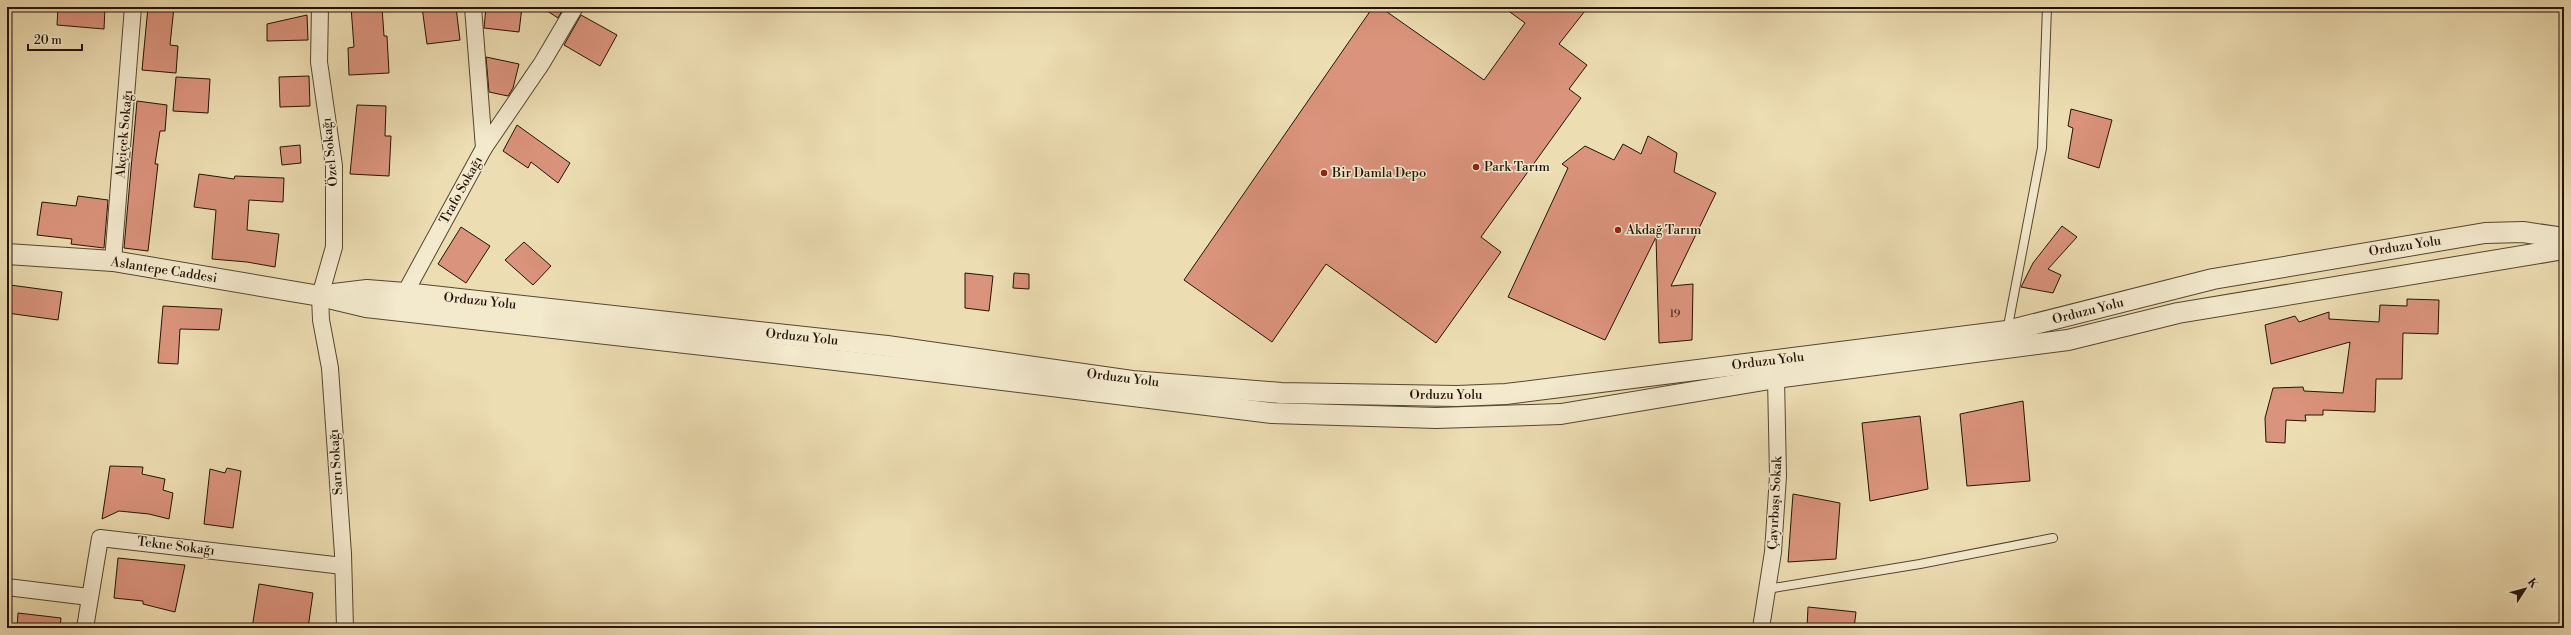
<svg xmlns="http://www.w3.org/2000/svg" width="2571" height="635" font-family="'Libre Bodoni',serif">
<rect width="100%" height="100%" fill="#edddb2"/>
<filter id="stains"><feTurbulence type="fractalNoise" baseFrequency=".005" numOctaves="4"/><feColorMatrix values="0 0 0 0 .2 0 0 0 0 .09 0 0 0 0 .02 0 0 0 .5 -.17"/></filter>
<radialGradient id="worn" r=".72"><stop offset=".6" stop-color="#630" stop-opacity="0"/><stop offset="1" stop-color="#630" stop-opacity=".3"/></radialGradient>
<g fill="#da937c" stroke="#231306">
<polygon points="58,7 105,7 104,29 57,25"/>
<polygon points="148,7 174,7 170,45 178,46 176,73 142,70"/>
<polygon points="351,7 382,7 384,36 387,36 389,73 349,75 348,48 354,47"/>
<polygon points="422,7 456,7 460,40 427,44"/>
<polygon points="486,7 522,7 519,32 484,28"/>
<polygon points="541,7 564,7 558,18"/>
<polygon points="1373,7 1380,7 1484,80 1525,23 1503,7 1588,7 1559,44 1587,65 1569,89 1581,98 1481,237 1501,252 1436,343 1326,264 1272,342 1184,280"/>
<polygon points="307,15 308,40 267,41 267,24"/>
<polygon points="581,15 617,35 600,66 564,45"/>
<polygon points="486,57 519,64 513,88 508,96 489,92"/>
<polygon points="309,76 310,106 280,107 279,77"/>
<polygon points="176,77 210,79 208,113 173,111"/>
<polygon points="137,101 167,105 165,131 160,131 155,164 158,164 148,251 124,248"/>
<polygon points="357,105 386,106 385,136 391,136 389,176 350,174"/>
<polygon points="2071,109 2112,120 2099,168 2068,158 2073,128 2068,126"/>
<polygon points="517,125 570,163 558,183 531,162 528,168 503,151"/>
<polygon points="1648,136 1677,153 1674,172 1716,193 1671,286 1693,284 1692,340 1659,343 1656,237 1605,340 1508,297 1568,168 1562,164 1585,146 1614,160 1623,144 1641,154"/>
<polygon points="300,145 301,163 282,165 280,147"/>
<polygon points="199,174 234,179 235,176 284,178 283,202 249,200 247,230 279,234 275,267 247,262 212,259 216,210 194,207"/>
<polygon points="78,196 108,200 104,248 71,244 72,239 37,235 42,202 76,206"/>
<polygon points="2062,226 2077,237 2048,269 2061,275 2053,293 2021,287 2033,263"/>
<polygon points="461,227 490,246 466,283 438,264"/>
<polygon points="524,242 551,266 533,285 505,260"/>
<polygon points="965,273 993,276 989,311 965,308"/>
<polygon points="1014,273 1029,274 1029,289 1013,288"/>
<polygon points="10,285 62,292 58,320 7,313"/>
<polygon points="2407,299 2439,300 2438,334 2403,333 2402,379 2376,379 2375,412 2323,410 2323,415 2305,415 2306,421 2286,420 2285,443 2266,442 2265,418 2273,388 2303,387 2304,391 2343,393 2350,342 2271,364 2265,325 2295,316 2299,322 2329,312 2329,319 2379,322 2380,305 2407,306"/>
<polygon points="163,306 222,309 219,330 180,329 178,364 158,363"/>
<polygon points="2023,401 2030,481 1967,486 1960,414"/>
<polygon points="1920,416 1928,489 1870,501 1862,423"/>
<polygon points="110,466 143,467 142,474 165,479 163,490 173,493 169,519 149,514 119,511 102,519"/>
<polygon points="227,468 241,471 233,528 204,524 210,469 225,473"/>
<polygon points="1793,494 1840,503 1836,559 1788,562"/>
<polygon points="118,558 185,565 175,612 143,604 143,601 114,598"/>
<polygon points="259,584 313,593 308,628 252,628"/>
<polygon points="1808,607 1856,612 1854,628 1807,628"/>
<polygon points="18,613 61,618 60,628 17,628"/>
</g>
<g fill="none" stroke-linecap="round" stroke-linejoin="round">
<g stroke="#564631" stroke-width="10">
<g id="service">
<polyline points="2007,331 2042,148 2047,7"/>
<polyline points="1767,589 1920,564 2053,538"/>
</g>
</g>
<g stroke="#564631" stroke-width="18">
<g id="minor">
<polyline points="320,7 319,62 334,166 334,247 320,296 321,320 330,368 343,554 345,628"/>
<polyline points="484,148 542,63 575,7"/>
<polyline points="113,261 133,7"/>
<polyline points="405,293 484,148 473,7"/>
<polyline points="7,587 89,597"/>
<polyline points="85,628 100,538 343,566"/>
<polyline points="1761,628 1773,552 1778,476 1776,378"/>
</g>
</g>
<g stroke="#564631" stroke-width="22">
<g id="tertiary">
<polyline points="7,254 113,261 320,296 366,307 879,365 1272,413 1436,418 1561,414 1776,378 2068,340 2178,313 2564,249"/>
<polyline points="334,294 367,290 405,293 887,346 1132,381 1281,393 1457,396 1506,394 2007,331 2213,279 2485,233 2523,232 2564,238"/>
</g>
</g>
<use href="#service" stroke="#f3e9cd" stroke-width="8"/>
<use href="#minor" stroke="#f3e9cd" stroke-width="16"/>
<use href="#tertiary" stroke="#f3e9cd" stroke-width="20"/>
</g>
<g fill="#8f2418" stroke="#f3e9cd" stroke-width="1.5">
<circle cx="1476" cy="167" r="4"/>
<circle cx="1324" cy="173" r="4"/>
<circle cx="1618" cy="230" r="4"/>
</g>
<g text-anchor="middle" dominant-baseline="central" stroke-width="3" stroke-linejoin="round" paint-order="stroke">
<g font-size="11" fill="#513324">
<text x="1675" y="314">19</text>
</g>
<g font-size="13" fill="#231306" stroke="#f3e9cd">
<text transform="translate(124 134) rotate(-85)">Akçiçek Sokağı</text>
<text transform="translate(330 152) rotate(-96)">Özel Sokağı</text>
<text transform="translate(461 190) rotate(-61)">Trafo Sokağı</text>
<text transform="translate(2405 246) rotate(-9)">Orduzu Yolu</text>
<text transform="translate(164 270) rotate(9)">Aslantepe Caddesi</text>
<text transform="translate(480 301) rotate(6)">Orduzu Yolu</text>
<text transform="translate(2088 311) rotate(-14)">Orduzu Yolu</text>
<text transform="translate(802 337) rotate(6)">Orduzu Yolu</text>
<text transform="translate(1768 361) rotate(-7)">Orduzu Yolu</text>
<text transform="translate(1123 378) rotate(7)">Orduzu Yolu</text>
<text x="1446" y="395">Orduzu Yolu</text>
<text transform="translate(336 462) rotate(-94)">Sarı Sokağı</text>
<text transform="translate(1775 503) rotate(-87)">Çayırbaşı Sokak</text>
<text transform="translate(176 546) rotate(7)">Tekne Sokağı</text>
</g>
<g font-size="13" fill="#231306" stroke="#f3e9cd" text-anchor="start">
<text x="1484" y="167">Park Tarım</text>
<text x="1332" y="173">Bir Damla Depo</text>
<text x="1626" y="230">Akdağ Tarım</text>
</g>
</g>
<rect width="2571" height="635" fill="none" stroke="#edddb2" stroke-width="24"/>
<rect x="8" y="8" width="2555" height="619" fill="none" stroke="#231306" stroke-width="2"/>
<rect x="12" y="12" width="2547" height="611" fill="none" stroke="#231306"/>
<g transform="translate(2525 589) rotate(54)" stroke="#f3e9cd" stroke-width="3" paint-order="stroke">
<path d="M0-3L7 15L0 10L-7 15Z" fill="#231306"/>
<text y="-6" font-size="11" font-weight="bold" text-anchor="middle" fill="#231306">K</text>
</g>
<path d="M28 44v6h54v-6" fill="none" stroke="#231306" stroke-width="2"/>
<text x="34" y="44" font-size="12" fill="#231306" stroke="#f3e9cd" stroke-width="3" paint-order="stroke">20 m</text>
<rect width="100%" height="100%" filter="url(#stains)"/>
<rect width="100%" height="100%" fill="url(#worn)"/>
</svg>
